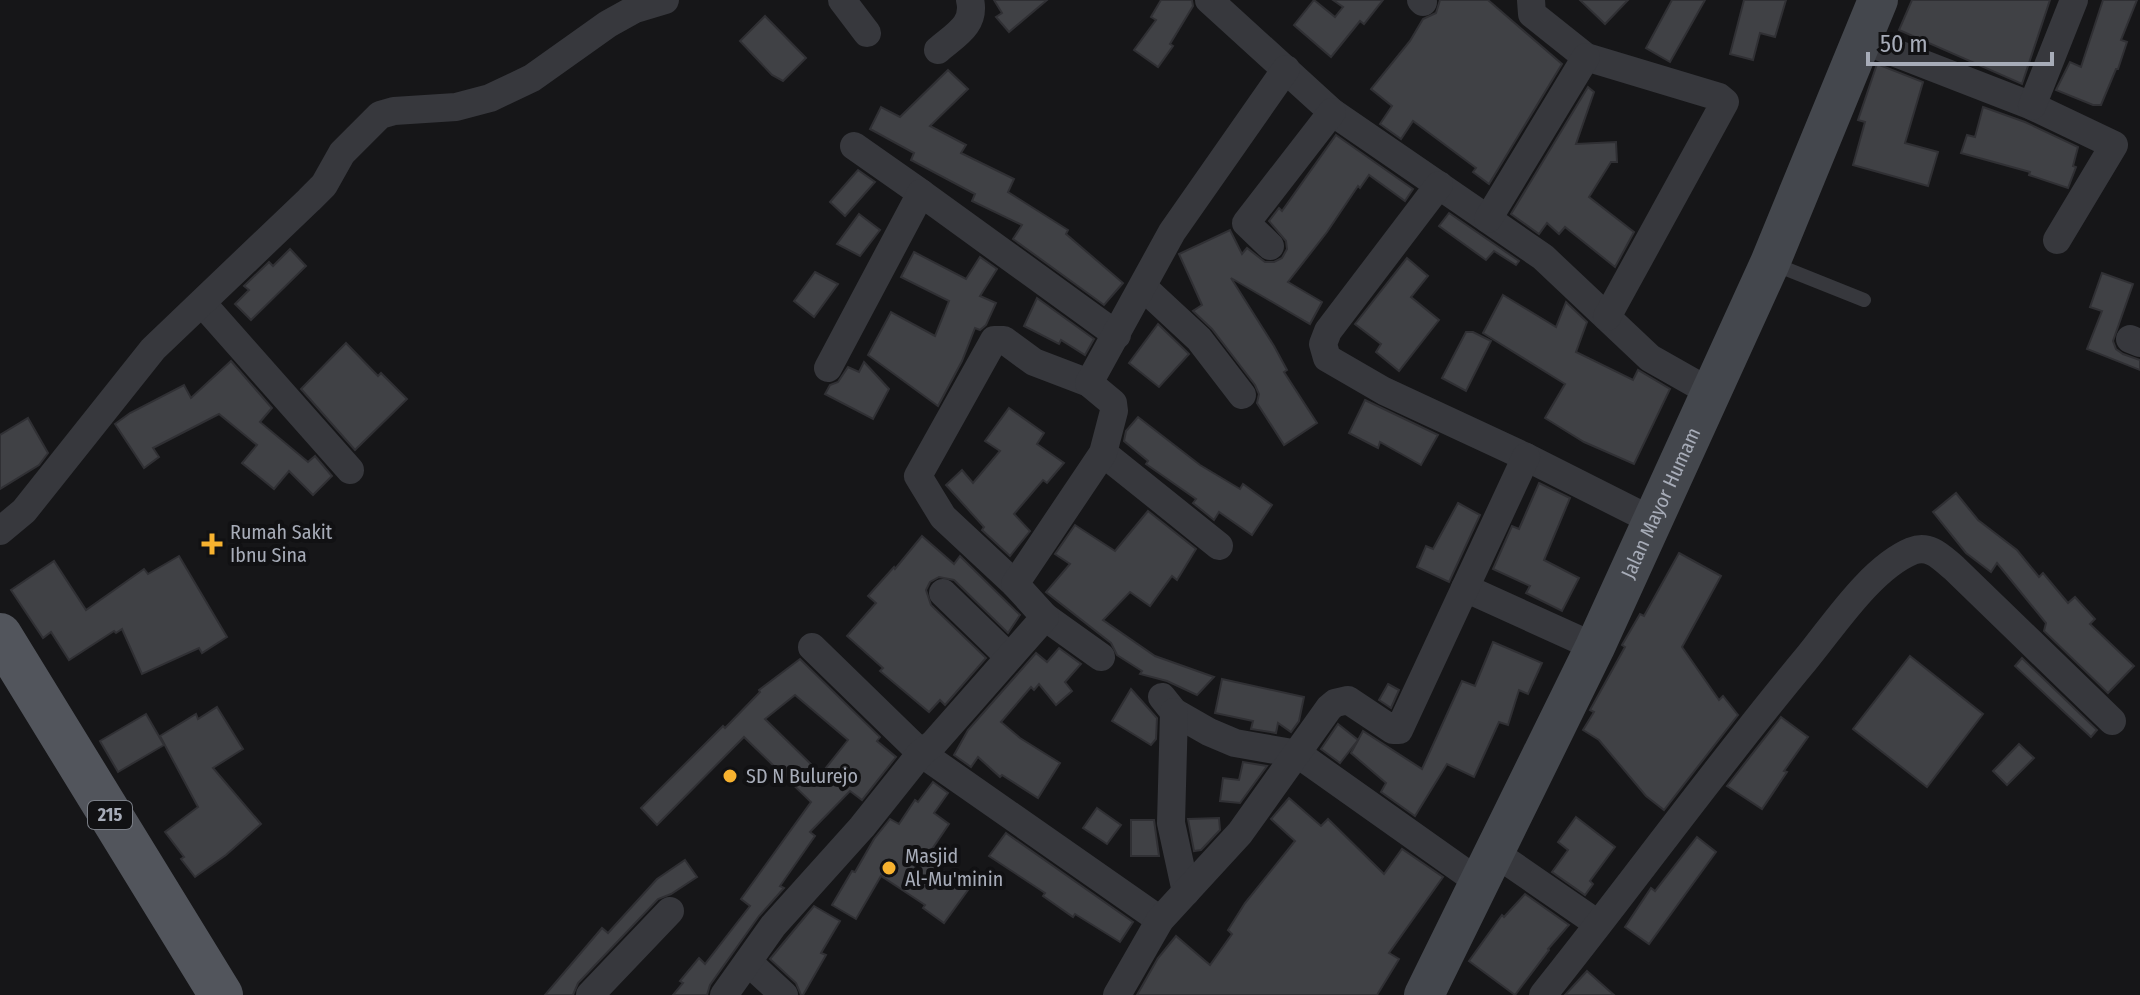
<svg xmlns="http://www.w3.org/2000/svg" width="2140" height="995" font-family="'Fira Sans Condensed',sans-serif">
<rect width="100%" height="100%" fill="#161618"/>
<g fill="#404145" stroke="#303034" stroke-width="2" fill-rule="evenodd">
<polygon points="994,0 1047,0 1009,32 996,17 1002,13"/>
<polygon points="1161,0 1192,0 1193,6 1170,44 1173,46 1158,67 1134,50 1156,20 1151,17"/>
<polygon points="1314,0 1335,17 1343,7 1333,0 1383,0 1364,24 1360,21 1331,57 1294,25"/>
<polygon points="1440,0 1488,0 1562,64 1489,184 1473,172 1476,168 1413,121 1401,139 1380,124 1392,106 1371,89 1410,41 1423,19 1436,13"/>
<polygon points="1580,0 1628,0 1605,24"/>
<polygon points="1672,0 1705,0 1670,62 1646,48"/>
<polygon points="1744,0 1786,0 1775,37 1760,33 1753,60 1730,54"/>
<polygon points="1912,0 2050,0 2022,84 1899,30"/>
<polygon points="2103,0 2137,0 2121,40 2127,42 2118,69 2116,69 2101,105 2093,105 2056,90 2070,62 2081,67"/>
<polygon points="765,16 806,58 783,81 772,75 740,41"/>
<polygon points="1877,64 1923,82 1905,143 1938,152 1928,186 1853,165 1865,122 1858,120"/>
<polygon points="948,70 968,89 930,126 966,145 961,153 1014,179 1008,192 1068,230 1066,234 1123,283 1104,305 1013,239 1022,225 972,201 975,194 911,160 914,153 870,129 881,107 900,117"/>
<polygon points="1588,87 1594,92 1576,144 1616,142 1617,162 1611,162 1589,197 1634,232 1615,267 1565,227 1559,234 1547,223 1539,234 1511,214"/>
<polygon points="1983,107 2025,122 2078,147 2073,166 2076,167 2068,188 2029,175 2030,172 1961,153 1967,135 1975,137"/>
<polygon points="1336,135 1413,189 1405,201 1369,175 1360,188 1358,186 1327,232 1288,282 1322,302 1310,324 1231,278 1274,346 1287,370 1284,372 1317,423 1284,445 1257,403 1259,394 1255,385 1212,329 1193,311 1202,305 1179,254 1230,230 1242,254 1247,248 1265,262 1274,262 1282,258 1287,249 1286,241 1269,221 1279,208 1282,211"/>
<polygon points="858,170 875,182 845,216 830,202"/>
<polygon points="1449,213 1519,261 1516,265 1494,251 1486,260 1439,226"/>
<polygon points="859,214 880,230 860,256 837,244"/>
<polygon points="290,249 306,266 251,320 235,304 249,290 244,286 269,262 273,266"/>
<polygon points="914,252 966,279 980,257 997,269 980,296 996,303 986,325 980,330 975,328 962,361 938,406 868,355 891,312 935,336 949,301 901,277"/>
<polygon points="1407,258 1428,276 1411,297 1439,320 1399,371 1376,352 1381,344 1355,324"/>
<polygon points="815,272 838,284 814,317 794,301"/>
<polygon points="2102,273 2133,284 2113,341 2116,349 2123,354 2140,360 2140,370 2087,349 2102,311 2090,307"/>
<polygon points="1503,295 1556,327 1566,302 1587,322 1576,352 1633,380 1638,370 1670,389 1634,464 1584,442 1545,418 1565,384 1483,333"/>
<polygon points="1037,298 1094,339 1085,355 1061,340 1059,344 1024,326"/>
<polygon points="1158,324 1189,354 1159,387 1129,363"/>
<polygon points="1466,332 1473,332 1491,341 1466,391 1442,378"/>
<polygon points="346,343 378,376 381,373 407,399 355,450 301,389"/>
<polygon points="231,361 272,408 260,422 308,462 315,456 332,476 313,495 289,471 274,489 242,463 257,445 219,414 153,448 159,457 144,468 115,424 130,413 184,385 191,398"/>
<polygon points="864,362 889,389 873,419 825,394 830,385 838,382 848,367 859,372"/>
<polygon points="1365,400 1438,435 1421,465 1380,442 1378,448 1349,433"/>
<polygon points="1009,408 1044,433 1037,444 1064,463 1047,483 1043,480 1014,514 1030,531 1010,556 982,530 984,527 946,485 962,470 973,483 1000,451 985,441"/>
<polygon points="1138,417 1200,465 1240,489 1243,484 1272,505 1252,535 1219,512 1214,520 1193,503 1196,499 1146,464 1148,461 1124,441 1126,431"/>
<polygon points="28,418 48,453 39,465 0,489 0,435"/>
<polygon points="1539,483 1570,498 1544,560 1579,578 1562,611 1526,593 1530,586 1493,569 1512,526 1519,529"/>
<polygon points="1956,493 1978,520 2017,550 2039,577 2043,573 2068,603 2075,597 2095,619 2090,624 2134,666 2108,693 2044,631 2046,623 1997,563 1991,572 1966,553 1933,512"/>
<polygon points="1458,503 1480,515 1449,582 1417,567 1426,546 1433,549"/>
<polygon points="1148,511 1196,549 1177,580 1172,576 1150,606 1130,592 1103,620 1155,656 1214,677 1197,695 1167,681 1140,674 1142,671 1117,655 1111,643 1046,592 1070,564 1055,554 1075,525 1115,551"/>
<polygon points="922,536 954,564 960,556 1020,615 1008,633 954,580 939,577 930,582 926,590 931,605 986,658 945,705 940,700 929,712 880,671 883,668 847,636 876,603 868,596 894,567 895,569"/>
<polygon points="1679,553 1721,576 1682,647 1719,700 1723,696 1738,715 1664,810 1646,796 1599,740 1583,730 1594,712 1590,710 1625,647 1622,645 1640,614 1644,616"/>
<polygon points="179,556 227,637 202,653 199,648 142,674 122,629 116,633 114,631 69,660 51,632 43,638 11,590 54,561 86,610 144,569 148,574"/>
<polygon points="1493,642 1542,663 1528,694 1519,690 1508,725 1499,722 1474,777 1447,764 1415,816 1381,792 1386,783 1351,753 1363,731 1422,769 1462,681 1475,686"/>
<polygon points="1059,648 1081,664 1065,682 1072,691 1056,705 1039,684 1034,690 1031,687 1001,722 1020,738 1060,763 1038,798 1002,775 1000,777 978,757 971,767 954,755 968,730 1036,653 1047,662"/>
<polygon points="1910,656 1983,714 1927,787 1853,729"/>
<polygon points="2022,658 2097,730 2091,737 2015,666"/>
<path d="M800,659L880,737L877,741L896,757L862,800L850,791L810,832L815,836L780,886L784,888L759,916L710,985L707,995H673L683,983L680,981L699,958L705,964L750,906L741,899L811,802L744,737L657,825L641,808L723,726L725,728L760,692L759,690ZM795,695L848,740L821,774L765,719Z"/>
<polygon points="1222,679 1304,697 1299,721 1291,732 1278,723 1276,733 1251,729 1253,721 1215,713"/>
<polygon points="1388,684 1399,690 1391,708 1379,700"/>
<polygon points="1131,689 1157,718 1156,739 1151,745 1112,721"/>
<polygon points="217,707 243,749 213,768 261,824 226,855 195,877 181,859 184,857 165,832 198,807 160,736 196,714 198,719"/>
<polygon points="146,714 164,745 118,772 100,741"/>
<polygon points="1781,717 1808,737 1784,771 1787,772 1762,809 1727,786"/>
<polygon points="1338,724 1358,740 1340,763 1321,749"/>
<polygon points="2019,744 2034,758 2007,785 1993,771"/>
<polygon points="1243,762 1267,766 1240,803 1220,801 1223,778 1239,780"/>
<polygon points="933,782 948,793 934,813 949,824 926,858 968,890 944,923 923,908 925,905 881,876 856,919 832,905 852,871 855,872 874,839 890,819 899,824 915,800 918,802"/>
<polygon points="1289,798 1321,826 1328,819 1384,874 1402,849 1443,877 1389,953 1399,959 1377,995 1137,995 1158,958 1176,936 1210,965 1232,934 1228,930 1245,903 1295,841 1271,819"/>
<polygon points="1097,808 1121,825 1107,844 1083,828"/>
<polygon points="1576,817 1615,847 1590,881 1593,884 1585,895 1552,872 1568,850 1558,842"/>
<polygon points="1219,818 1220,830 1201,850 1194,851 1188,819"/>
<polygon points="1131,820 1154,820 1159,856 1131,856"/>
<polygon points="1006,833 1133,922 1120,942 1075,914 1073,917 1043,896 1045,893 989,856"/>
<polygon points="1697,837 1716,852 1649,944 1625,927 1651,888 1655,891"/>
<polygon points="685,860 697,877 671,894 658,899 578,983 573,995 545,995 602,928 608,933 657,879"/>
<polygon points="1525,894 1569,925 1548,949 1549,950 1515,995 1469,961 1502,915 1504,917"/>
<polygon points="814,906 840,921 821,953 826,955 803,995 801,995 796,983 770,959"/>
<polygon points="1587,971 1614,995 1565,995"/>
</g>
<g fill="none" stroke-linecap="round" stroke-linejoin="round">
<polyline stroke="#37383d" stroke-width="14" points="1774,264 1864,300"/>
<g stroke="#37383d" stroke-width="28">
<polyline points="842,0 867,33"/>
<polyline points="1209,0 1332,112 1543,257 1650,358 1710,392"/>
<polyline points="1421,0 1423,2"/>
<polyline points="1531,0 1532,14 1586,57 1719,97 1725,102 1607,317"/>
<polyline points="1862,40 2032,106 2114,145 2057,240"/>
<path d="M938,50C955,35 976,25 970,0"/>
<polyline points="2032,106 2074,0"/>
<polyline points="854,146 921,193"/>
<polyline points="1439,185 1328,331 1323,344 1327,358 1384,391 1526,457 1651,520"/>
<polyline points="1488,219 1586,57"/>
<polyline points="1270,246 1246,223 1332,112"/>
<polyline points="1143,287 1199,339 1242,395"/>
<polyline points="203,304 350,470"/>
<polyline points="2130,339 2140,343"/>
<polyline points="828,368 921,193 1117,335"/>
<polyline points="1103,453 1219,546"/>
<polyline points="0,531 24,511 153,349 309,200 324,185 342,153 380,115 394,111 456,107 490,98 532,78 608,24 635,9 665,0"/>
<polyline points="1015,584 943,517 918,476 994,340 1004,340 1034,362 1089,383"/>
<polyline points="1465,588 1595,647"/>
<polyline points="943,593 1009,657"/>
<polyline points="1045,617 1101,657"/>
<polyline points="812,647 921,753 1160,920"/>
<polyline points="1162,697 1174,712 1209,732 1235,743 1298,754 1480,883"/>
<polyline points="1174,712 1171,823 1186,892"/>
<polyline points="1495,853 1598,924"/>
<polyline points="748,962 784,995"/>
<polyline points="590,995 670,911"/>
<polyline points="724,995 773,926 862,827 921,753 934,743 1045,617 1015,584 1103,453 1114,411 1113,403 1089,383 1172,232 1286,69"/>
<polyline points="1117,995 1160,920 1240,833 1329,708 1335,703 1348,700 1393,730 1399,730 1526,457"/>
<path d="M1543,995C1632,884 1715,768 1806,659C1834,625 1871,568 1912,551C1930,544 1942,558 1954,568L2112,721"/>
</g>
<path stroke="#44474d" stroke-width="40" id="s1" d="M1424,995L1595,647L1770,263L1878,0"/>
<polyline stroke="#52555c" stroke-width="44" points="0,635 221,995"/>
</g>
<g fill="#f7b22f" stroke="#111113" stroke-width="3">
<path d="M208 532h8v8h8v8h-8v8h-8v-8h-8v-8h8z"/>
<circle cx="730" cy="776" r="8"/>
<circle cx="889" cy="868" r="8"/>
</g>
<g text-anchor="middle" dominant-baseline="central" stroke-width="8" stroke-linejoin="round" paint-order="stroke">
<rect fill="#111113" stroke="#7a7e86" stroke-width="2" x="88" y="801" width="44" height="28" rx="6"/>
<g font-size="18" font-weight="bold" fill="#a7acb8">
<text x="110" y="815">215</text>
</g>
<g font-size="20" fill="#a7acb8" stroke="#111113">
<text stroke="none"><textPath href="#s1" startOffset="546">Jalan Mayor Humam</textPath></text>
</g>
<g font-size="20" fill="#a7acb8" stroke="#111113" text-anchor="start">
<text x="230" y="532">Rumah Sakit<tspan x="230" dy="23">Ibnu Sina</tspan></text>
<text x="746" y="776">SD N Bulurejo</text>
<text x="905" y="856">Masjid<tspan x="905" dy="23">Al-Mu'minin</tspan></text>
</g>
</g>
<path d="M1868 52v12h184v-12" fill="none" stroke="#a7acb8" stroke-width="4"/>
<text x="1880" y="52" font-size="24" fill="#a7acb8" stroke="#111113" stroke-width="6" paint-order="stroke">50 m</text>
</svg>
